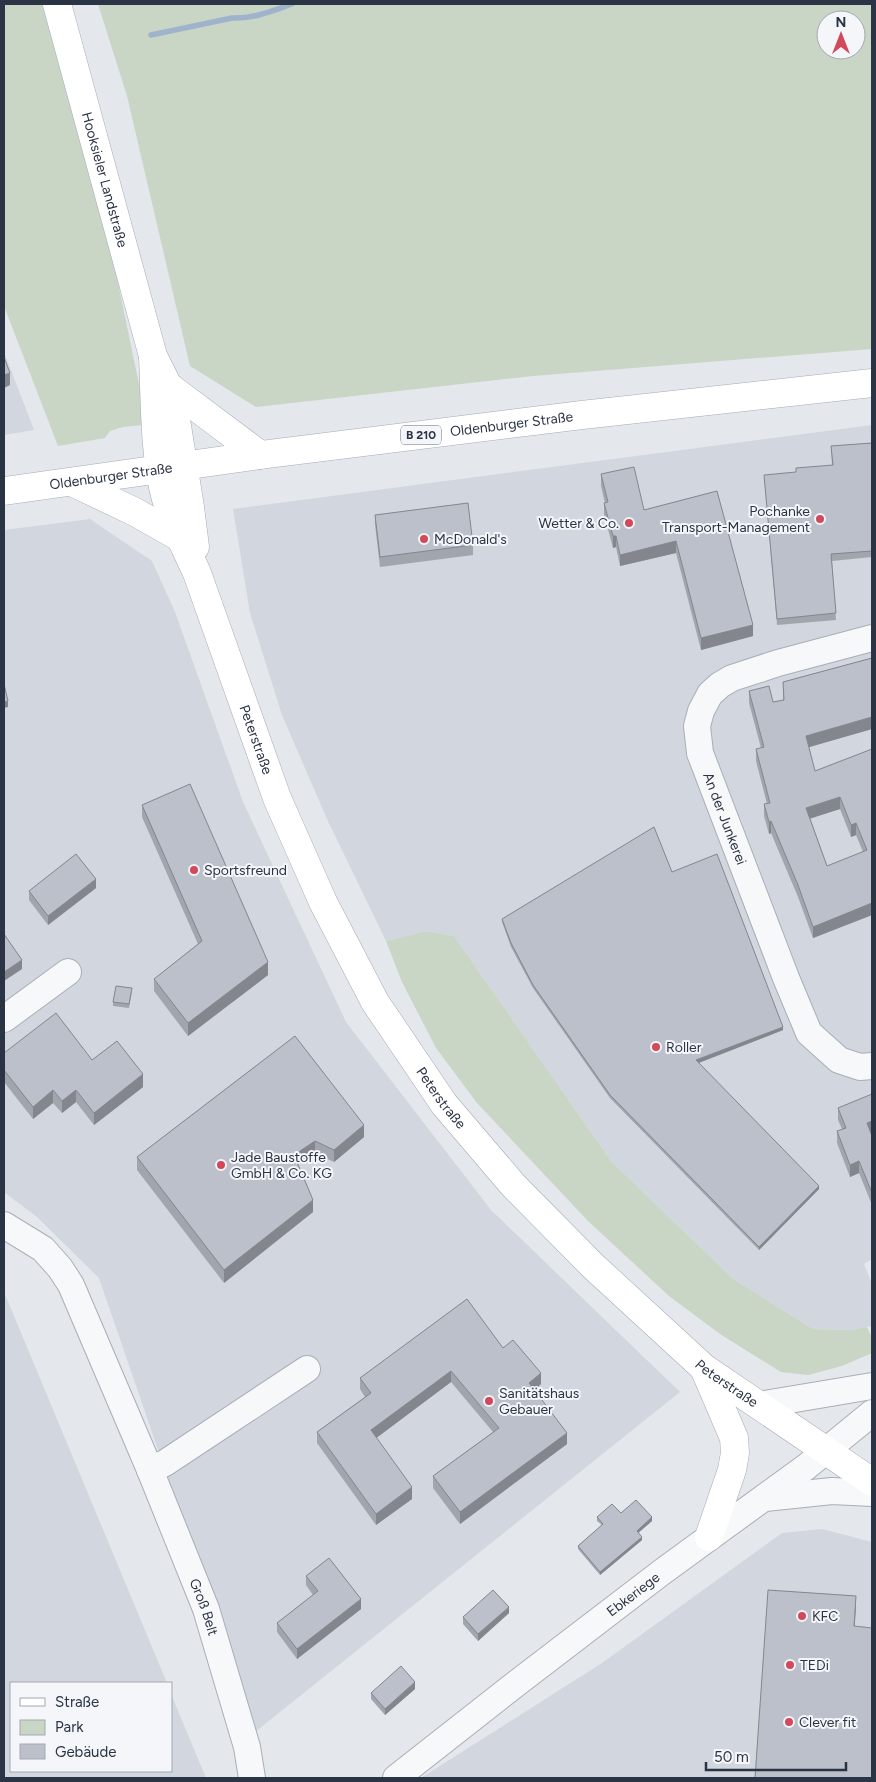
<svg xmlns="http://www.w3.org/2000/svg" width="876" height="1782" font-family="Figtree,sans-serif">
<rect width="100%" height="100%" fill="#e4e7ec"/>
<g fill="#d2d6de">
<polygon points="4,352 34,430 4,435"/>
<polygon points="872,425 872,1259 864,1264 872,1284 872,1326 850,1330 813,1329 732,1278 611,1161 454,936 426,931 386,941 327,819 282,715 250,613 233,509"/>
<polygon points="90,519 152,561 175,612 243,802 346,1022 491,1210 680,1392 255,1732 99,1278 37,1217 4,1192 4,530"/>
<polygon points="4,1292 167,1683 11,1683 11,1771 171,1771 171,1694 206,1778 4,1778"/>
<polygon points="822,1529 872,1542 872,1778 421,1778 602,1663 782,1533"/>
</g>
<g fill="#c9d6c5" fill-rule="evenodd">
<polygon points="4,4 45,4 106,225 141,394 143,425 123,427 110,431 105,438 58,446 4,306"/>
<path d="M98,4H872V349L533,376L256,407L190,366L127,96ZM826,20H856V50H826Z"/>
<polygon points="426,931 454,936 611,1161 732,1278 813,1329 850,1330 867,1327 872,1338 872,1353 842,1366 808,1375 781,1372 720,1334 669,1296 588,1221 477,1103 436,1048 402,982 386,941"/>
</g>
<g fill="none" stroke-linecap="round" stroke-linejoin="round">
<path stroke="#9fb4cc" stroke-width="5.5" d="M151,35L232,18C253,19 272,11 292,4"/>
<g stroke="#a9aeb7" stroke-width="28">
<g id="minor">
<path id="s1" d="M872,638L778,663L732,678L720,685L710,694L701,711L697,726L700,753L786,978L809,1033L839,1060L860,1067L872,1066"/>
<polyline points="4,1019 68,972"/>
<path id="s2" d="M4,1225L43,1249L60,1268L71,1285L150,1470L206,1609L247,1747L252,1778"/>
<polyline points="759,1405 872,1386"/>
<polyline points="150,1470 165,1463 307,1369"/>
<polyline points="765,1498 832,1491 872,1493"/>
<path id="s3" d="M396,1778L517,1683L662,1572L806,1467L872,1413"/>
</g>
</g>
<g stroke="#a3abb8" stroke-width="29">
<g id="major">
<path id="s4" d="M57,4L153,356L168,386L177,426L190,507L195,547"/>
<path id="s5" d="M153,356C155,399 154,457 166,499C173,524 186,549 197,573L277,798L323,902L375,1002L444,1104L513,1185L593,1266L704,1368L872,1482"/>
<polyline points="168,386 260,455"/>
<polyline points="72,482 135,512 181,538"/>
<path id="s6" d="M4,491L260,455L582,415L872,383"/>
<polyline points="704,1368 734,1438 735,1453 732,1470 709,1537"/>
</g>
</g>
<use href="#minor" stroke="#f7f8fa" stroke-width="26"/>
<use href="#major" stroke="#fff" stroke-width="28"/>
</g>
<g fill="#a1a5ae" fill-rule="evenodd">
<polygon points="872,443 872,557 832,561 836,620 777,625 764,475 796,473 832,465 831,446"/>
<polygon points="601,474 644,510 717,491 753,636 701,650 676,553 620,566 616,547 613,548 604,514 604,503 605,503 601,486"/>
<polygon points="375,515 473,545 473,555 380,567 375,524"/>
<path d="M872,658V729L809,747L815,771L872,749V915L813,938L798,897L771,833L769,834L764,816V804H767L756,761V749L761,748L749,703V691L773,702L783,700V682ZM840,809L851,837L856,835L863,852L827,866L810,818Z"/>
<polygon points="142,805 268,975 188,1036 154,991 154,979 198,944 142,817"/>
<polygon points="672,872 783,1030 698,1063 819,1189 759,1250 610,1098 533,988 511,947 502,922 502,919"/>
<polygon points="96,888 48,925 29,900 29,891"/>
<polygon points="132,991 129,1008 113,1006 113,1002"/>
<polygon points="295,1036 364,1137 334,1162 315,1153 298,1164 313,1212 224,1283 137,1170 137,1157"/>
<polygon points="4,1053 92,1060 143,1087 94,1125 76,1102 62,1113 53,1103 33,1119 4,1082"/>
<polygon points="838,1108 872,1133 871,1133 872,1136 872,1205 859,1173 850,1177 837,1143 837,1131 842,1129 838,1120"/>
<polygon points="503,1348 541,1384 535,1390 567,1444 460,1524 433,1488 433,1476 493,1432 451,1382 376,1438 412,1499 376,1525 317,1443 317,1432 365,1397 360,1389 360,1378"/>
<polygon points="621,1513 652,1521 638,1533 642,1540 600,1575 578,1549 578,1546 602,1525 597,1521 597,1517"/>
<polygon points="306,1576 361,1609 297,1659 277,1632 277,1623 313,1595 306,1585"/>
<polygon points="509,1613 478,1641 463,1624 463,1617"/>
<polygon points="415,1689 385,1715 371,1699 371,1693"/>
</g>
<g fill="#83868d">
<polygon points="10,373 10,385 4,388 4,375"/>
<polygon points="613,536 616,536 616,547 613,548"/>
<polygon points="676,541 676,553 620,566 620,555"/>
<polygon points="753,625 753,636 701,650 701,638"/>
<polygon points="8,701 8,707 4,708 4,702"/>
<polygon points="872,717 872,729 806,748 806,736"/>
<polygon points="840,797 840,809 806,820 806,808"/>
<polygon points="771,821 771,833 769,834 769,822"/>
<polygon points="856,823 856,835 851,837 851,825"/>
<polygon points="96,879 96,888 48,925 48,916"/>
<polygon points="872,903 872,915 813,938 813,927"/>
<polygon points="22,960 22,969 4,981 4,972"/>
<polygon points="268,962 268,975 188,1036 188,1023"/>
<polygon points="783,1027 783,1030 696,1064 696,1060"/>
<polygon points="143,1074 143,1087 94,1125 94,1113"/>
<polygon points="53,1090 53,1103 33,1119 33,1107"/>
<polygon points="76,1090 76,1102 62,1113 62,1101"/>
<polygon points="872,1121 872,1133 867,1135 867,1123"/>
<polygon points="364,1125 364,1137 334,1162 334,1150"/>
<polygon points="315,1141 315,1153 294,1167 294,1155"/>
<polygon points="859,1161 859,1173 850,1177 850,1165"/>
<polygon points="819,1186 819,1189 759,1250 759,1247"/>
<polygon points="313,1200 313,1212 224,1283 224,1270"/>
<polygon points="451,1371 451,1382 371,1442 371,1430"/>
<polygon points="541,1373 541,1384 529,1394 529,1383"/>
<polygon points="567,1433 567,1444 460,1524 460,1512"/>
<polygon points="412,1487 412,1499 376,1525 376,1514"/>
<polygon points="652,1517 652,1521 637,1534 637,1531"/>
<polygon points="642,1537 642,1540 600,1575 600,1572"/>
<polygon points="856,1596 856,1607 854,1637 854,1626"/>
<polygon points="361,1599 361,1609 297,1659 297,1649"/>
<polygon points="509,1607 509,1613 478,1641 478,1634"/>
<polygon points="415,1682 415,1689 385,1715 385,1709"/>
</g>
<g fill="#bbc0ca" stroke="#83868d" fill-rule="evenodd">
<polygon points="4,357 10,373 4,375"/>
<polygon points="872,443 872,551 831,554 836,613 777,619 764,475 796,472 796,468 833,465 831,446"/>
<polygon points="634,467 644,510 717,491 753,625 701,638 676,541 620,555 616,536 613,536 604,503 608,502 601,474"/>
<polygon points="468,503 473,545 380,557 375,515"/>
<path d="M872,658V717L806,736L815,771L872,749V903L813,927L798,885L771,821L769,822L764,804L770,803L756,749L764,747L749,691L769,686L773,702L784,700L783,682ZM840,797L851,825L856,823L867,850L827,866L806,808Z"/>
<polygon points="4,684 8,701 4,702"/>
<polygon points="190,784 268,962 188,1023 154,979 202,941 142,805"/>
<polygon points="654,827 672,872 717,854 783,1027 696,1060 819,1186 759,1247 610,1095 533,985 511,943 502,919"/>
<polygon points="76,854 96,879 48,916 29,891"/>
<polygon points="4,934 22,960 4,972"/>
<polygon points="116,986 132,988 129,1004 113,1002"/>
<polygon points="56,1013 92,1060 117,1041 143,1074 94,1113 76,1090 62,1101 53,1090 33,1107 4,1070 4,1053"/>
<polygon points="295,1036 364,1125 334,1150 315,1141 294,1155 313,1200 224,1270 137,1157"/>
<polygon points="872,1094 872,1121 867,1123 872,1136 872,1193 859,1161 850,1165 837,1131 846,1128 838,1108"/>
<polygon points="467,1299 503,1348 513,1340 541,1373 529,1383 567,1433 460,1512 433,1476 499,1428 451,1371 371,1430 412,1487 376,1514 317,1432 371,1393 360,1378"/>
<polygon points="636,1500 652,1517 637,1531 642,1537 600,1572 578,1546 603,1524 597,1517 612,1504 621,1513"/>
<polygon points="329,1558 361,1599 297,1649 277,1623 318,1591 306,1576"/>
<polygon points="493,1590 509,1607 478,1634 463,1617"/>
<polygon points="768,1590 856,1596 854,1626 872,1628 872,1778 755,1778"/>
<polygon points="401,1666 415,1682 385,1709 371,1693"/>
</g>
<g fill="#d1495b" stroke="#f4f6f9" stroke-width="2">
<circle cx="820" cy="519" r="5"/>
<circle cx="629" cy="523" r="5"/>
<circle cx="424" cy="539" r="5"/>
<circle cx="194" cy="870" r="5"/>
<circle cx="656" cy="1047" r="5"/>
<circle cx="221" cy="1165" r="5"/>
<circle cx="489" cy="1401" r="5"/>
<circle cx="802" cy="1616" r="5"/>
<circle cx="790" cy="1665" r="5"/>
<circle cx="789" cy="1722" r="5"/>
</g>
<g text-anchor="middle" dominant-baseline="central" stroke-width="4" stroke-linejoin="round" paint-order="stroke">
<rect fill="#f4f6f9" stroke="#676e7b" stroke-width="1" x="401" y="425.5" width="40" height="19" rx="4"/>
<g font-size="12" font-weight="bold" fill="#2b3445">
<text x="421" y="435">B 210</text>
</g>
<g font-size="14" fill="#2b3445" stroke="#f4f6f9">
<text stroke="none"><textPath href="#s4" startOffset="182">Hooksieler Landstraße</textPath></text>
<text stroke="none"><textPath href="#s6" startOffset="512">Oldenburger Straße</textPath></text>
<text stroke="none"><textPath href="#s6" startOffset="108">Oldenburger Straße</textPath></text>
<text stroke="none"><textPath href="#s5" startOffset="401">Peterstraße</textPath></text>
<text stroke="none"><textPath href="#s1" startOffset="305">An der Junkerei</textPath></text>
<text stroke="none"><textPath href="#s5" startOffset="806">Peterstraße</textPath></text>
<text stroke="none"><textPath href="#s5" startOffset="1211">Peterstraße</textPath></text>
<text stroke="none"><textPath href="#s3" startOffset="300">Ebkeriege</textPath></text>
<text stroke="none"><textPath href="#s2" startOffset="440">Groß Belt</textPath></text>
</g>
<g font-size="14" fill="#2b3445" stroke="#f4f6f9" text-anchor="start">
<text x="810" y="511" text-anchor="end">Pochanke<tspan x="810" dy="16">Transport-Management</tspan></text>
<text x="619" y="523" text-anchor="end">Wetter &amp; Co.</text>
<text x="434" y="539">McDonald's</text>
<text x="204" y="870">Sportsfreund</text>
<text x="666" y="1047">Roller</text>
<text x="231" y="1157">Jade Baustoffe<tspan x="231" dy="16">GmbH &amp; Co. KG</tspan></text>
<text x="499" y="1393">Sanitätshaus<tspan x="499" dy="16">Gebauer</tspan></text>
<text x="812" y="1616">KFC</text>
<text x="800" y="1665">TEDi</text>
<text x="799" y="1722">Clever fit</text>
</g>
</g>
<rect width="876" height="1782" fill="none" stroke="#2b3445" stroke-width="10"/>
<rect x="10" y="1682" width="162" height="90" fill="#f4f6f9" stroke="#a4a8b1"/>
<rect x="20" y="1698" width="25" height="8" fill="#ffffff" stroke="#a4a8b1"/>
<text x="55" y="1707" font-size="15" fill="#2b3445">Straße</text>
<rect x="20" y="1720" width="25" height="15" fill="#c9d6c5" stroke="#a4a8b1"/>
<text x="55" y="1732" font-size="15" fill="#2b3445">Park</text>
<rect x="20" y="1744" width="25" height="15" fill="#bbc0ca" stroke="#a4a8b1"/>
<text x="55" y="1757" font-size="15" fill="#2b3445">Gebäude</text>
<g transform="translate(841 35)"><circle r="24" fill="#f4f6f9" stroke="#a4a8b1"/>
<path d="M0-4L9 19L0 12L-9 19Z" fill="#d1495b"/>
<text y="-8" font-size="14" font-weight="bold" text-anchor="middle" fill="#2b3445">N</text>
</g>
<path d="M706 1762v8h140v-8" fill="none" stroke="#2b3445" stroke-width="2.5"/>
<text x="714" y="1762" font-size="15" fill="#2b3445" stroke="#f4f6f9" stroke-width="4" paint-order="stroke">50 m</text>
</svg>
